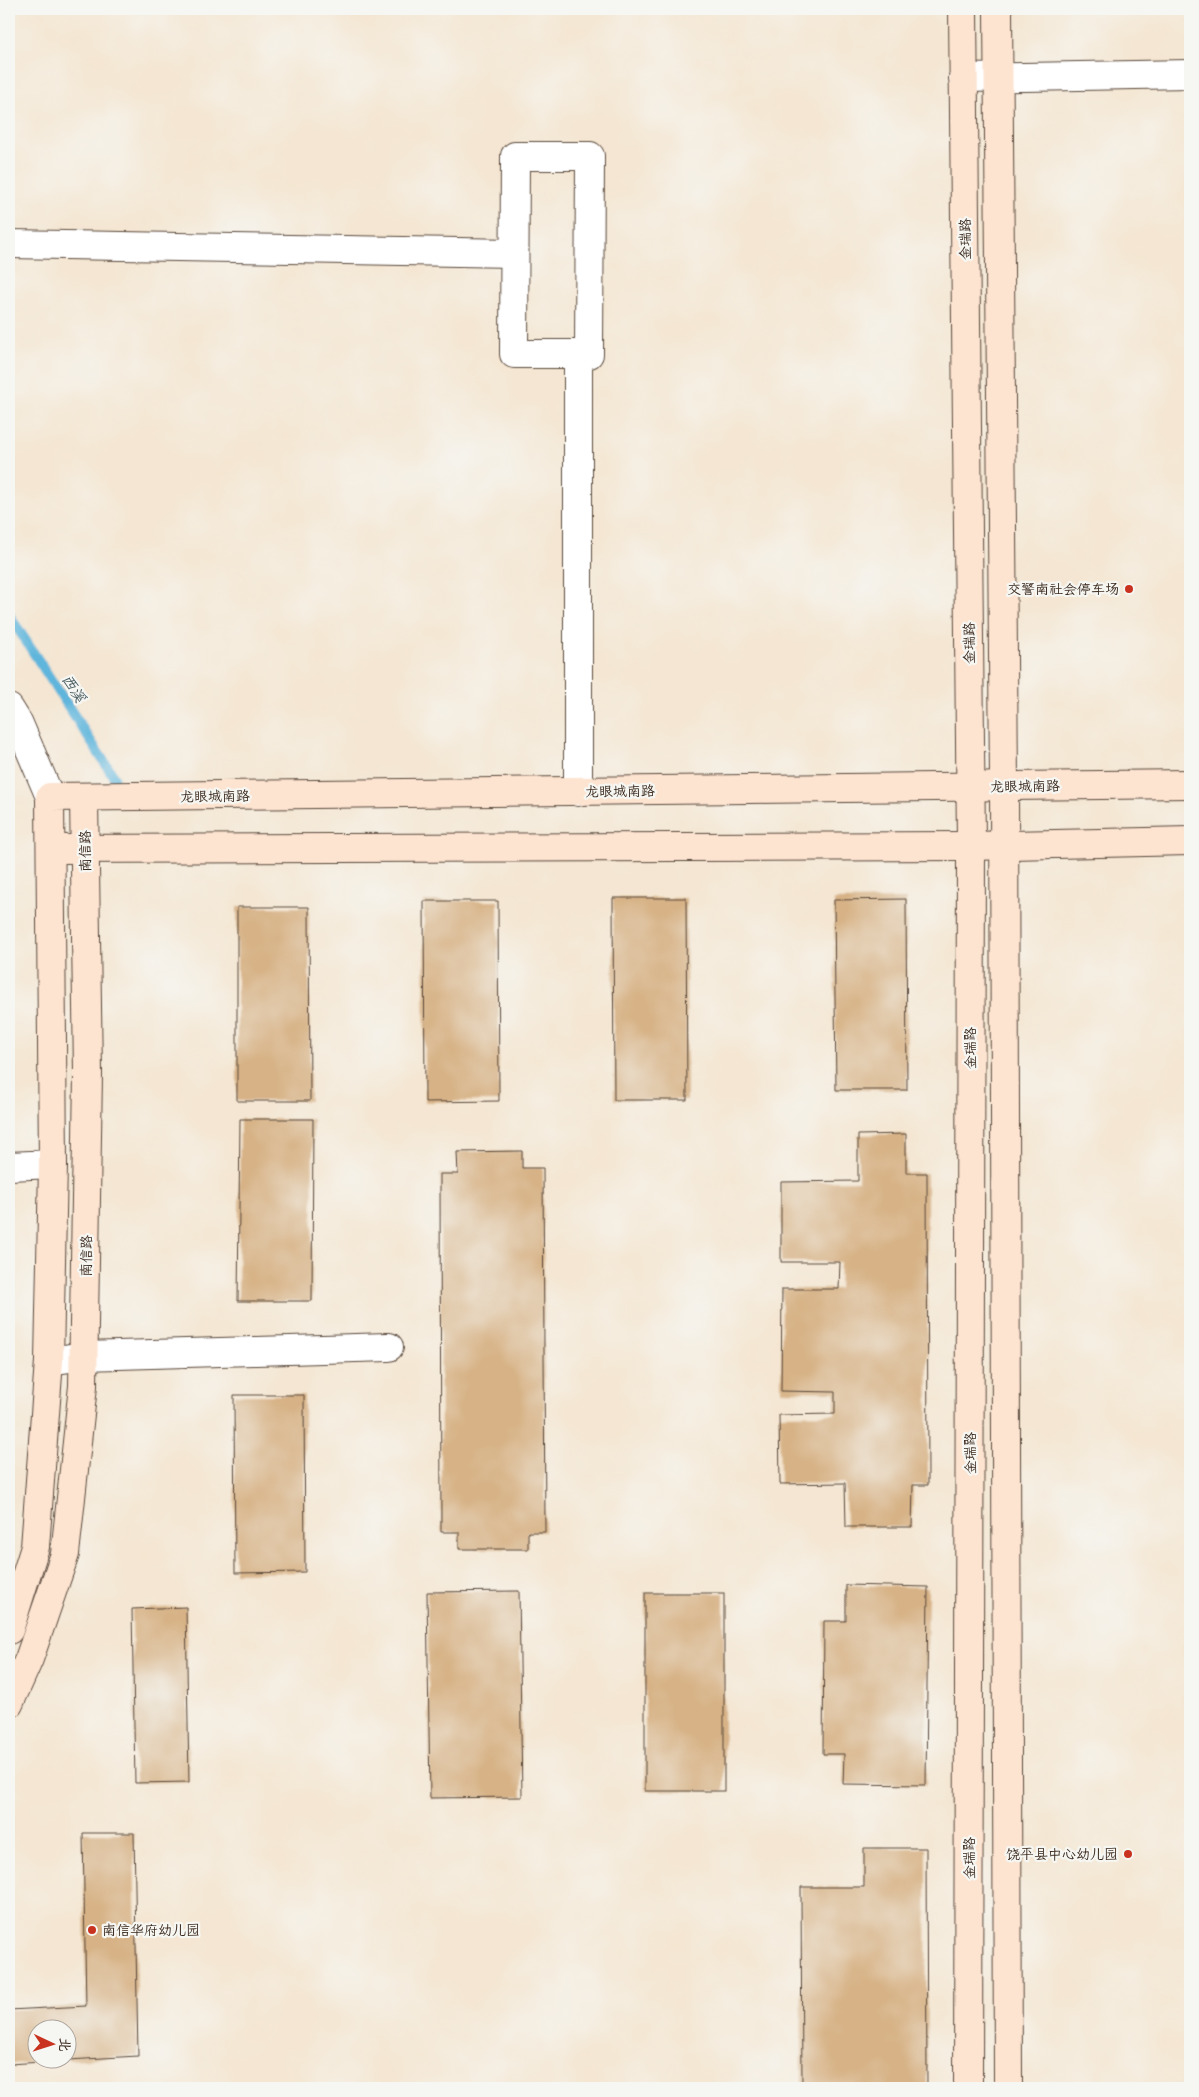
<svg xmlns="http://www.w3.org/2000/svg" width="1199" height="2097" font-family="Delius,'LXGW WenKai TC',sans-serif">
<rect width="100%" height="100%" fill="#f6f6f2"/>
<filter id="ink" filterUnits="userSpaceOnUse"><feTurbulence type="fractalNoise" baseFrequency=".02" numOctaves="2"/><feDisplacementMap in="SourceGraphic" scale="10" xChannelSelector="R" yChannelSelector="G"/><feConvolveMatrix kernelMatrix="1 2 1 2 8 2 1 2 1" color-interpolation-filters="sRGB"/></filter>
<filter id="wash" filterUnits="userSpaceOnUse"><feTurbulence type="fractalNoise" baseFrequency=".0096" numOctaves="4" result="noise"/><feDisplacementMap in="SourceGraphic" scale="20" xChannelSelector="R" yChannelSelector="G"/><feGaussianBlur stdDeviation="1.12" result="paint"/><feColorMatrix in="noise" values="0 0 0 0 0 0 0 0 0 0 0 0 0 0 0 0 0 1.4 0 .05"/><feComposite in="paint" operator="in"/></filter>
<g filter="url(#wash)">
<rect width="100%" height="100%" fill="#f4e6d2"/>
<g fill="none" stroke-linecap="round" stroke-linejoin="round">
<polyline stroke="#5eb5db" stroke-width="10" points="9,615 114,777"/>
</g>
<g id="blocks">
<g fill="#d7b286">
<polygon points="613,898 686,898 687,1100 614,1100"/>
<polygon points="906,899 907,1090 836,1090 834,900"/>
<polygon points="424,901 498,901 499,1101 425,1102"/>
<polygon points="237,907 309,907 310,1101 237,1101"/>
<polygon points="240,1119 313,1119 312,1301 238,1301"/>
<polygon points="906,1134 906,1173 927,1173 928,1485 913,1485 912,1527 846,1527 845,1483 780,1484 779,1415 835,1414 835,1392 781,1391 782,1289 839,1289 840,1262 781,1262 781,1182 858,1181 858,1135"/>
<polygon points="522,1151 522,1168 543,1168 545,1532 528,1532 528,1549 459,1549 459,1532 441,1532 440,1174 458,1174 457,1152"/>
<polygon points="234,1395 304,1395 305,1572 235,1573"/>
<polygon points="846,1585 928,1587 926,1785 843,1784 844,1754 823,1754 824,1621 846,1621"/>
<polygon points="519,1591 522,1797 430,1798 427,1592"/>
<rect x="645" y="1593" width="79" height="198"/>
<polygon points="186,1607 189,1782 135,1783 132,1609"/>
<polygon points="83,1833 134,1833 138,2056 68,2060 68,2030 38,2030 38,2060 59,2061 9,2064 9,2010 86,2006"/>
<polygon points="864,1848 926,1848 927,2088 802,2088 801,1887 864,1887"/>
</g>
</g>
</g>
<g filter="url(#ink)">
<use href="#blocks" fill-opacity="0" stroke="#574639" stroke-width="1"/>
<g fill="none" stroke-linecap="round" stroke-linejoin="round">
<g stroke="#574639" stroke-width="30">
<g id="minor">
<polyline points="963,78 1190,74"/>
<polygon points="515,156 590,156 589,354 514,354"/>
<polyline points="9,244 514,253"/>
<polyline points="578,354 578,792"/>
<polyline points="9,1166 53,1164"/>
<polyline points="84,1356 389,1347"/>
</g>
</g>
<g stroke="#574639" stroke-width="30">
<g id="tertiary">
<polyline points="9,708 19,724 50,797"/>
<polyline points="49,1361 84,1356"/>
</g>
</g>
<g stroke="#574639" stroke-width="30">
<g id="secondary">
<polyline points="963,9 971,846 968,2088"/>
<polyline points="998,9 1004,786 1008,2088"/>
<polyline points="51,849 971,846 1190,841"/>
<polyline points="9,1630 35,1547 49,1361 53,1164 50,797 1190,784"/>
<polyline points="9,1704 29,1659 65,1554 83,1386 88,1074 84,798"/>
</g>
</g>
<use href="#minor" stroke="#fff" stroke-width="28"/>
<use href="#tertiary" stroke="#fff" stroke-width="28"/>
<use href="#secondary" stroke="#fde4d1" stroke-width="28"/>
</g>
</g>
<g fill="#c8321e" stroke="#f6f6f2" stroke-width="2">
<circle cx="1129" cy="589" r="5"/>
<circle cx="1128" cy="1854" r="5"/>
<circle cx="92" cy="1930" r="5"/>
</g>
<g text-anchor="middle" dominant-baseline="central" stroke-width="4.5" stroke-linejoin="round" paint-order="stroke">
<g font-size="14" fill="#3b2a1e" stroke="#f6f6f2">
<text transform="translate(965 239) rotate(-91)">金瑞路</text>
<text transform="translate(969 643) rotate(-91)">金瑞路</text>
<text transform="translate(1025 786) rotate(-1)">龙眼城南路</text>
<text transform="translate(620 791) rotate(-1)">龙眼城南路</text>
<text transform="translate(215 796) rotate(-1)">龙眼城南路</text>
<text transform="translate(85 851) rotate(-91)">南信路</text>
<text transform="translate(970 1048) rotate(-90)">金瑞路</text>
<text transform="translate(86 1256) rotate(-89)">南信路</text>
<text transform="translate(970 1453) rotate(-90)">金瑞路</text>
<text transform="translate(969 1858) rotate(-90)">金瑞路</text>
</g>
<g font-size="14" fill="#3b2a1e" stroke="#f6f6f2" text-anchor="end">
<text x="1119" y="589">交警南社会停车场</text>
<text x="1118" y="1854">饶平县中心幼儿园</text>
<text x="102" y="1930" text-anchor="start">南信华府幼儿园</text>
</g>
<g font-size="15" font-style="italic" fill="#475b60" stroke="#f6f6f2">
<text transform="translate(74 688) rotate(57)">西溪</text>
</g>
</g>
<rect width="1199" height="2097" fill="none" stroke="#f6f6f2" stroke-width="30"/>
<g transform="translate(52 2044) rotate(94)"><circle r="24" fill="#f6f6f2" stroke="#aba49d"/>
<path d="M0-4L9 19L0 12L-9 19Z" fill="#c8321e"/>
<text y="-8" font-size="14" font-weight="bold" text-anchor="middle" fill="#3b2a1e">北</text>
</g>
</svg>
